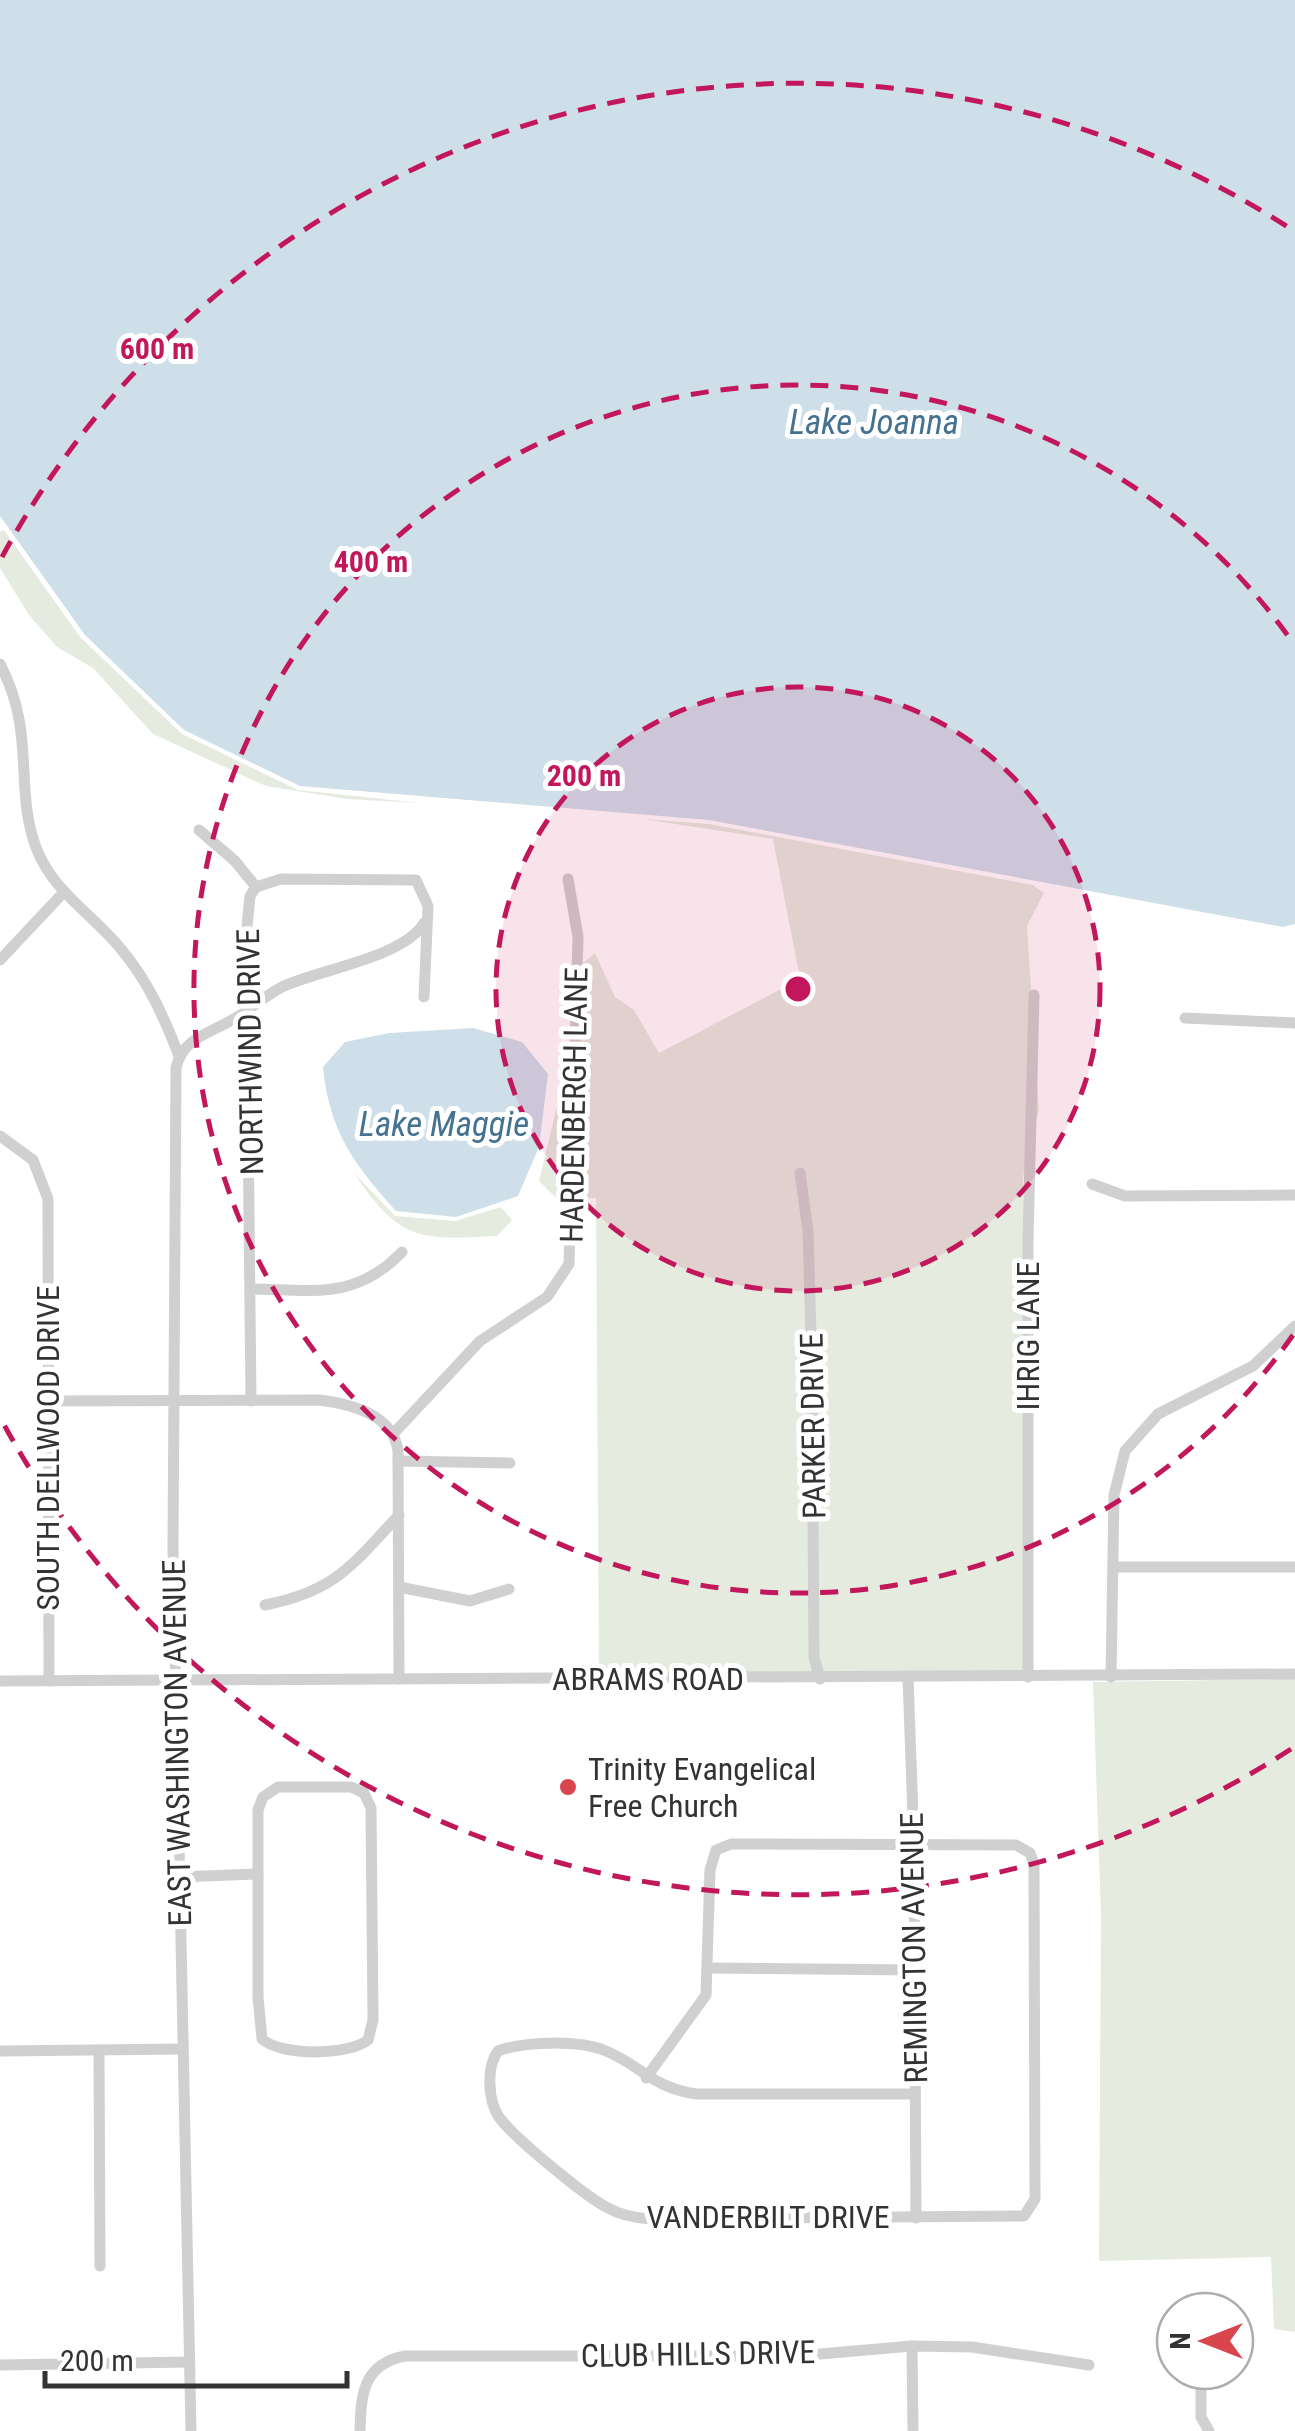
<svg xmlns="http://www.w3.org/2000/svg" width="1295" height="2431" font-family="'Roboto Condensed',sans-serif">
<rect width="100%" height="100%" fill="#fff"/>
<g fill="#e5ebdf">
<polygon points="4,530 80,637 182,734 298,790 420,803 347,799 266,786 153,734 93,668 57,647 29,615 0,568 0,532"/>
<polygon points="643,819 709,824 1033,885 1044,893 1027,926 1039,1110 1023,1177 1029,1672 599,1674 596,1198 558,1200 539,1181 564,1077 576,1051 572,972 595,953 615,997 634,1010 659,1053 800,979 773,839"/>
<path d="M354,1173L395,1216L455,1221L501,1207L512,1220L497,1236C418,1240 400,1241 354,1173Z"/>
<polygon points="1295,1679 1295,2332 1274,2329 1271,2257 1099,2261 1101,1915 1093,1682"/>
</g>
<g fill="#cedfea">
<polygon points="0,0 1295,0 1295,924 1283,927 709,820 300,786 184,730 85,635 0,516"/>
<path d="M473,1028L522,1042L548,1074L539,1147L518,1196L456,1217L396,1211C354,1165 329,1131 323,1067L345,1042L389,1033Z"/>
</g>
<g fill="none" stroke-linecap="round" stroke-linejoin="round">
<g stroke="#d0d0d0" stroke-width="11">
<path d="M0,664C37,734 13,789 37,850C53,891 94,916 121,949C148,981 164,1017 179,1056"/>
<polyline points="199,830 235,861 256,887"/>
<polyline points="256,887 281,879 416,880 428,906 424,997"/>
<polyline points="0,960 64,892"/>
<polyline points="1185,1018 1295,1023"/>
<polyline points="0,1136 33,1160 48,1199 49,1681"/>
<polyline points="800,1173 808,1231 812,1371 814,1657 820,1679"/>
<polyline points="1092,1184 1125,1196 1295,1195"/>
<path d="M252,1289C313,1290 356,1300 402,1252"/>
<path d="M48,1401L319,1400C351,1404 393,1414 398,1451L399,1679"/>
<polyline points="251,1401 246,936 250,896 256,887"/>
<polyline points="393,1434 480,1341 547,1297 569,1264 578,937 568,879"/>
<polyline points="398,1461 510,1463"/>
<polyline points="1114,1567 1295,1567"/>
<polyline points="399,1587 470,1601 509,1589"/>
<path d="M265,1605C336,1591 352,1565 399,1515"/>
<polyline points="1028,1677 1028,1239 1034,995"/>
<polyline points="1111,1677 1114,1495 1125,1451 1158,1414 1253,1366 1295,1326"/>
<polyline points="908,1678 914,1844 916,2218"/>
<polyline points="0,1681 1295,1674"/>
<path d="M278,1787H351L364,1793L371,1808L373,2020L368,2040C348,2056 281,2056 262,2039L258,1997V1810L263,1797Z"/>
<polyline points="179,1877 258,1874"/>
<polyline points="710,1968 915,1970"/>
<polyline points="99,2050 100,2266"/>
<polyline points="0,2051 183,2049"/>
<path d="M646,2078L706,1995L710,1870L716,1850L731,1844L1016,1845L1030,1853L1034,1864L1035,2199L1024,2216L651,2219C635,2218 620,2215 606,2207C584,2195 513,2137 499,2117C488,2101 486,2067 498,2051C525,2041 579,2040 606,2051C642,2066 651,2087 696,2094H915"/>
<polyline points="912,2346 913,2431"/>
<polyline points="0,2365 189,2362"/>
<polyline points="1201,2371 1201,2417 1209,2431"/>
<path d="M191,2431L173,1548L176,1068C183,1038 208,1034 232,1020C251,1010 265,995 284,986C322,969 404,957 424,923"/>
<path d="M360,2431C361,2394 363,2364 405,2356H797L912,2346L972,2347L1089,2365"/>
</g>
</g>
<circle cx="798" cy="989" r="302" fill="#c2185b" fill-opacity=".12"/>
<g fill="none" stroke="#c2185b" stroke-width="5" stroke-dasharray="18 12">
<circle cx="798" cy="989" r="302"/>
<path d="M1293 1335A604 604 0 1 1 1293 643"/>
<path d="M1291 1749A906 906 0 0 1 2 1421M2 557A906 906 0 0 1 1291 229"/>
</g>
<circle fill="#d9454d" stroke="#fff" stroke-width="4" cx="568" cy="1787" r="10"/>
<g text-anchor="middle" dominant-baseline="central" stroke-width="10" stroke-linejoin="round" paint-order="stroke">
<g font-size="32" fill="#333" stroke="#fff">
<text transform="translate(250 1052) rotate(-91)">NORTHWIND DRIVE</text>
<text transform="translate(574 1105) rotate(-89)">HARDENBERGH LANE</text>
<text transform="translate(1028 1336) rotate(-90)">IHRIG LANE</text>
<text transform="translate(813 1426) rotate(-91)">PARKER DRIVE</text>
<text transform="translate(48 1448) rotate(-90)">SOUTH DELLWOOD DRIVE</text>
<text x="648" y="1679">ABRAMS ROAD</text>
<text transform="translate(177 1743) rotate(-91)">EAST WASHINGTON AVENUE</text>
<text transform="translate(914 1948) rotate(-91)">REMINGTON AVENUE</text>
<text x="768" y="2217">VANDERBILT DRIVE</text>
<text transform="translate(698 2354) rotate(-1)">CLUB HILLS DRIVE</text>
</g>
<g font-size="32" fill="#333" stroke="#fff" text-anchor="start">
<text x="588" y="1769">Trinity Evangelical<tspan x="588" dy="37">Free Church</tspan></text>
</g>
<g font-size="35" font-style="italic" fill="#457290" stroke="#fff">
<text x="874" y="422">Lake Joanna</text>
<text x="444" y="1124">Lake Maggie</text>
</g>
</g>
<circle cx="798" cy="989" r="15" fill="#c2185b" stroke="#fff" stroke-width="5"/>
<g font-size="30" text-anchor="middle" font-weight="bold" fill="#c2185b" stroke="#fff" stroke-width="10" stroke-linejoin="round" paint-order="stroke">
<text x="157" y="359">600 m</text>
<text x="371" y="572">400 m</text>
<text x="584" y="786">200 m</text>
</g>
<g transform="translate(1205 2341) rotate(270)"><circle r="48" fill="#ffffff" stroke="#adadad" stroke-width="2.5"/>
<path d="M0-8L18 38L0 25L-18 38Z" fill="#d9454d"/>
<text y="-15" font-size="28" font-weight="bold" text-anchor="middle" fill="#333333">N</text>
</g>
<path d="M45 2371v15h302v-15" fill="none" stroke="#333333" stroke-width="5"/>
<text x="60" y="2371" font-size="30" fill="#333333" stroke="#ffffff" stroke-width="8" paint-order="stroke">200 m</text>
</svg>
